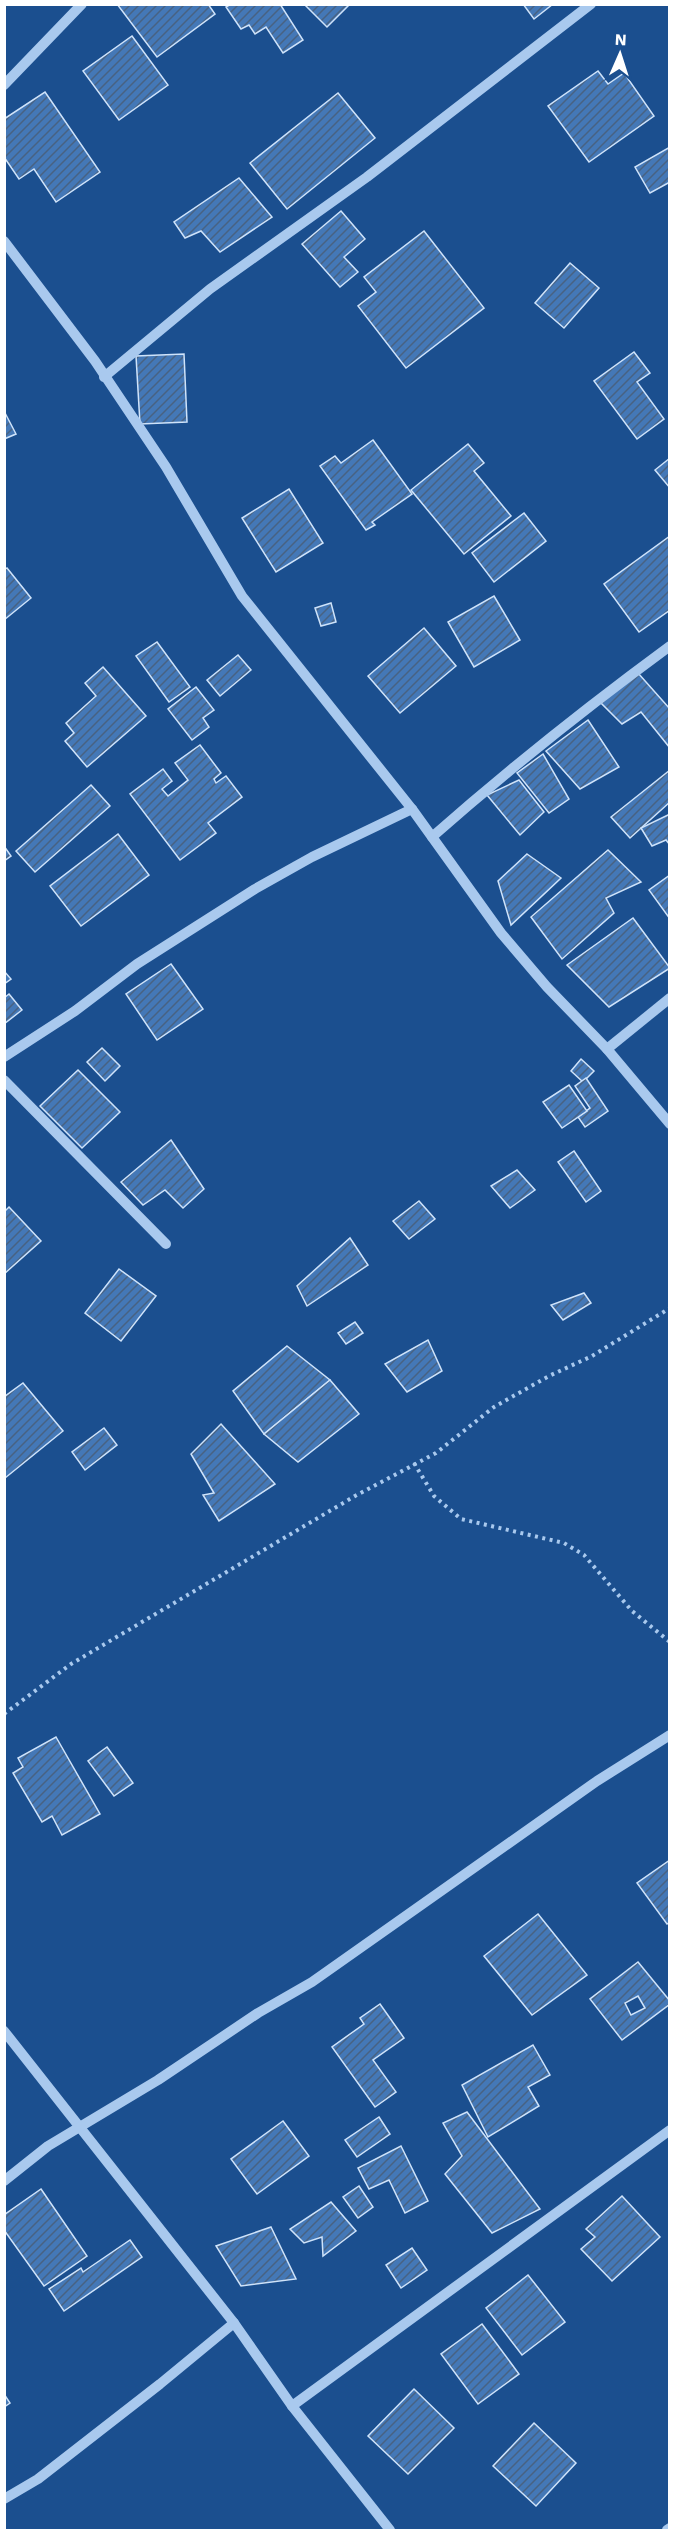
<svg xmlns="http://www.w3.org/2000/svg" width="674" height="2535" font-family="'Work Sans',sans-serif">
<defs>
<pattern id="building-hatch" width="6" height="6" patternUnits="userSpaceOnUse" patternTransform="scale(1.5)"><rect width="6" height="6" fill="#4478b7"/><path d="M-1 1l2-2M0 6l6-6M5 7l2-2" fill="none" stroke="#486282"/></pattern>
</defs>
<rect width="100%" height="100%" fill="#1b4f8f"/>
<g fill="url(#building-hatch)" stroke="#cfe3fa" stroke-width="1.5" fill-rule="evenodd">
<polygon points="117,4 208,4 215,14 157,57"/>
<polygon points="231,4 280,4 303,40 283,53 266,27 255,34 249,25 241,29 226,7"/>
<polygon points="304,4 350,4 327,27"/>
<polygon points="523,4 553,4 534,19"/>
<polygon points="132,36 168,85 119,120 83,71"/>
<polygon points="598,71 608,84 624,73 654,116 589,162 548,106"/>
<polygon points="45,92 100,172 56,202 34,169 19,179 4,157 4,119"/>
<polygon points="338,93 375,138 287,209 250,163"/>
<polygon points="670,147 670,182 650,193 635,167"/>
<polygon points="239,178 272,217 220,252 201,231 185,238 174,222"/>
<polygon points="341,211 365,239 344,257 358,272 340,287 302,244"/>
<polygon points="424,231 484,308 406,368 358,306 376,292 364,277"/>
<polygon points="570,263 599,288 564,328 535,303"/>
<polygon points="634,352 650,373 637,382 664,419 637,439 594,381"/>
<polygon points="184,354 187,422 140,424 136,356"/>
<polygon points="4,411 16,434 4,439"/>
<polygon points="373,440 412,494 372,522 375,525 366,530 320,466 335,456 341,463"/>
<polygon points="468,444 484,463 474,471 511,516 464,554 411,490"/>
<polygon points="670,458 670,488 655,470"/>
<polygon points="289,489 323,543 276,572 242,518"/>
<polygon points="524,513 546,541 494,582 472,553"/>
<polygon points="670,536 670,610 639,632 604,584"/>
<polygon points="7,568 31,598 4,620 4,570"/>
<polygon points="494,596 520,640 474,667 448,622"/>
<polygon points="331,603 336,622 321,626 315,608"/>
<polygon points="424,628 456,666 400,713 368,676"/>
<polygon points="157,642 190,687 169,702 136,656"/>
<polygon points="238,655 251,670 220,696 207,680"/>
<polygon points="103,667 146,716 87,767 65,741 74,733 66,723 96,696 85,683"/>
<polygon points="638,673 670,709 670,748 641,712 622,724 599,701"/>
<polygon points="196,687 214,710 203,718 209,727 192,740 168,709"/>
<polygon points="588,720 619,767 580,789 546,751"/>
<polygon points="200,745 221,773 214,779 216,783 226,776 242,797 208,823 216,833 180,860 130,794 163,769 172,781 162,789 168,796 188,780 175,763"/>
<polygon points="543,754 569,799 549,813 517,773"/>
<polygon points="670,770 670,802 630,838 611,817"/>
<polygon points="519,780 544,812 520,835 487,795"/>
<polygon points="91,785 110,806 35,872 16,851"/>
<polygon points="670,814 670,845 666,840 652,846 641,828"/>
<polygon points="118,834 149,875 81,926 50,886"/>
<polygon points="4,846 11,856 4,861"/>
<polygon points="608,850 641,882 606,898 614,913 562,959 531,917"/>
<polygon points="527,854 561,878 511,925 498,881"/>
<polygon points="670,875 670,919 649,890"/>
<polygon points="633,918 670,968 609,1007 567,965"/>
<polygon points="171,964 203,1009 157,1040 126,994"/>
<polygon points="4,971 11,979 4,984"/>
<polygon points="9,994 22,1010 4,1024 4,998"/>
<polygon points="102,1048 120,1066 105,1081 87,1062"/>
<polygon points="581,1059 594,1071 583,1082 571,1071"/>
<polygon points="78,1070 120,1112 82,1148 40,1106"/>
<polygon points="586,1078 608,1111 585,1127 578,1117 590,1108 575,1086"/>
<polygon points="569,1085 587,1111 562,1128 543,1102"/>
<polygon points="171,1140 204,1189 183,1208 165,1190 143,1205 121,1182"/>
<polygon points="574,1151 601,1191 586,1202 558,1162"/>
<polygon points="517,1170 535,1190 510,1208 491,1186"/>
<polygon points="419,1201 435,1219 409,1239 393,1221"/>
<polygon points="9,1207 41,1241 4,1274 4,1212"/>
<polygon points="350,1238 368,1265 307,1306 297,1286"/>
<polygon points="119,1269 156,1296 121,1341 85,1313"/>
<polygon points="584,1293 591,1303 563,1320 551,1305"/>
<polygon points="355,1322 363,1333 346,1344 338,1333"/>
<polygon points="428,1340 442,1371 407,1392 385,1364"/>
<polygon points="287,1346 330,1380 264,1434 233,1391"/>
<polygon points="330,1380 359,1414 298,1462 264,1434"/>
<polygon points="23,1383 63,1431 5,1478 4,1397"/>
<polygon points="221,1424 275,1484 219,1521 203,1495 214,1493 191,1454"/>
<polygon points="104,1428 117,1445 85,1470 72,1452"/>
<polygon points="56,1737 100,1814 62,1835 52,1816 42,1822 13,1773 23,1767 18,1758"/>
<polygon points="107,1747 133,1783 114,1796 88,1761"/>
<polygon points="670,1860 670,1922 667,1924 637,1883"/>
<polygon points="538,1914 587,1975 532,2015 484,1956"/>
<path d="M638,1962L670,2001V2004L622,2040L590,1999ZM638,1996L645,2008L631,2015L625,2003Z"/>
<polygon points="380,2004 404,2038 373,2060 396,2092 375,2107 332,2047 364,2024 360,2018"/>
<polygon points="533,2045 550,2075 528,2087 539,2106 488,2137 462,2085"/>
<polygon points="467,2112 540,2209 492,2233 445,2174 462,2156 443,2123"/>
<polygon points="379,2117 390,2134 357,2157 345,2140"/>
<polygon points="283,2121 309,2156 257,2194 231,2159"/>
<polygon points="401,2146 428,2201 405,2213 389,2180 369,2189 358,2168"/>
<polygon points="359,2186 373,2207 358,2218 343,2197"/>
<polygon points="41,2189 87,2256 44,2286 4,2230 4,2215"/>
<polygon points="622,2196 660,2237 612,2281 581,2249 595,2237 586,2229"/>
<polygon points="331,2202 356,2231 323,2256 322,2237 304,2243 290,2229"/>
<polygon points="271,2227 296,2279 241,2286 216,2246"/>
<polygon points="130,2240 142,2257 64,2311 49,2289 81,2268 83,2272"/>
<polygon points="412,2248 427,2270 401,2288 386,2265"/>
<polygon points="528,2275 565,2322 522,2355 486,2308"/>
<polygon points="482,2324 519,2374 478,2404 441,2354"/>
<polygon points="414,2389 454,2428 408,2474 368,2436"/>
<polygon points="4,2394 10,2403 4,2407"/>
<polygon points="534,2423 576,2463 536,2506 493,2466"/>
</g>
<g fill="none" stroke-linecap="round" stroke-linejoin="round">
<g stroke="#a9c9ee" stroke-width="4" stroke-dasharray="3 4.5" stroke-linecap="butt">
<polyline points="414,1463 434,1496 461,1519 564,1543 584,1555 632,1611 670,1642"/>
<polyline points="4,1714 71,1664 355,1496 436,1453 494,1407 549,1376 592,1356 670,1308"/>
</g>
<g stroke="#a9c9ee" stroke-width="10">
<polyline points="4,85 82,4"/>
<polyline points="4,241 95,361 166,467 242,596 412,809 501,933 547,987 607,1049 670,1124"/>
<polyline points="104,377 210,289 367,177 591,4"/>
<path d="M432,837C508,770 587,707 670,646"/>
<polyline points="607,1049 670,998"/>
<polyline points="4,1057 75,1011 137,964 255,889 312,857 412,809"/>
<polyline points="4,1080 166,1244"/>
<polyline points="4,2031 234,2323 292,2406 390,2530"/>
<polyline points="4,2181 48,2146 158,2080 258,2013 312,1982 597,1781 670,1735"/>
<polyline points="292,2406 670,2130"/>
<polyline points="4,2499 38,2479 160,2384 234,2323"/>
<polyline points="667,2530 670,2528"/>
</g>
</g>
<rect width="674" height="2535" fill="none" stroke="#ffffff" stroke-width="12"/>
<g transform="translate(620 54) rotate(3)" stroke="#1b4f8f" stroke-width="4.5" paint-order="stroke">
<path d="M0-4.5L10 22L0 15L-10 22Z" fill="#ffffff"/>
<text y="-9" font-size="16" font-weight="bold" text-anchor="middle" fill="#ffffff">N</text>
</g>
</svg>
